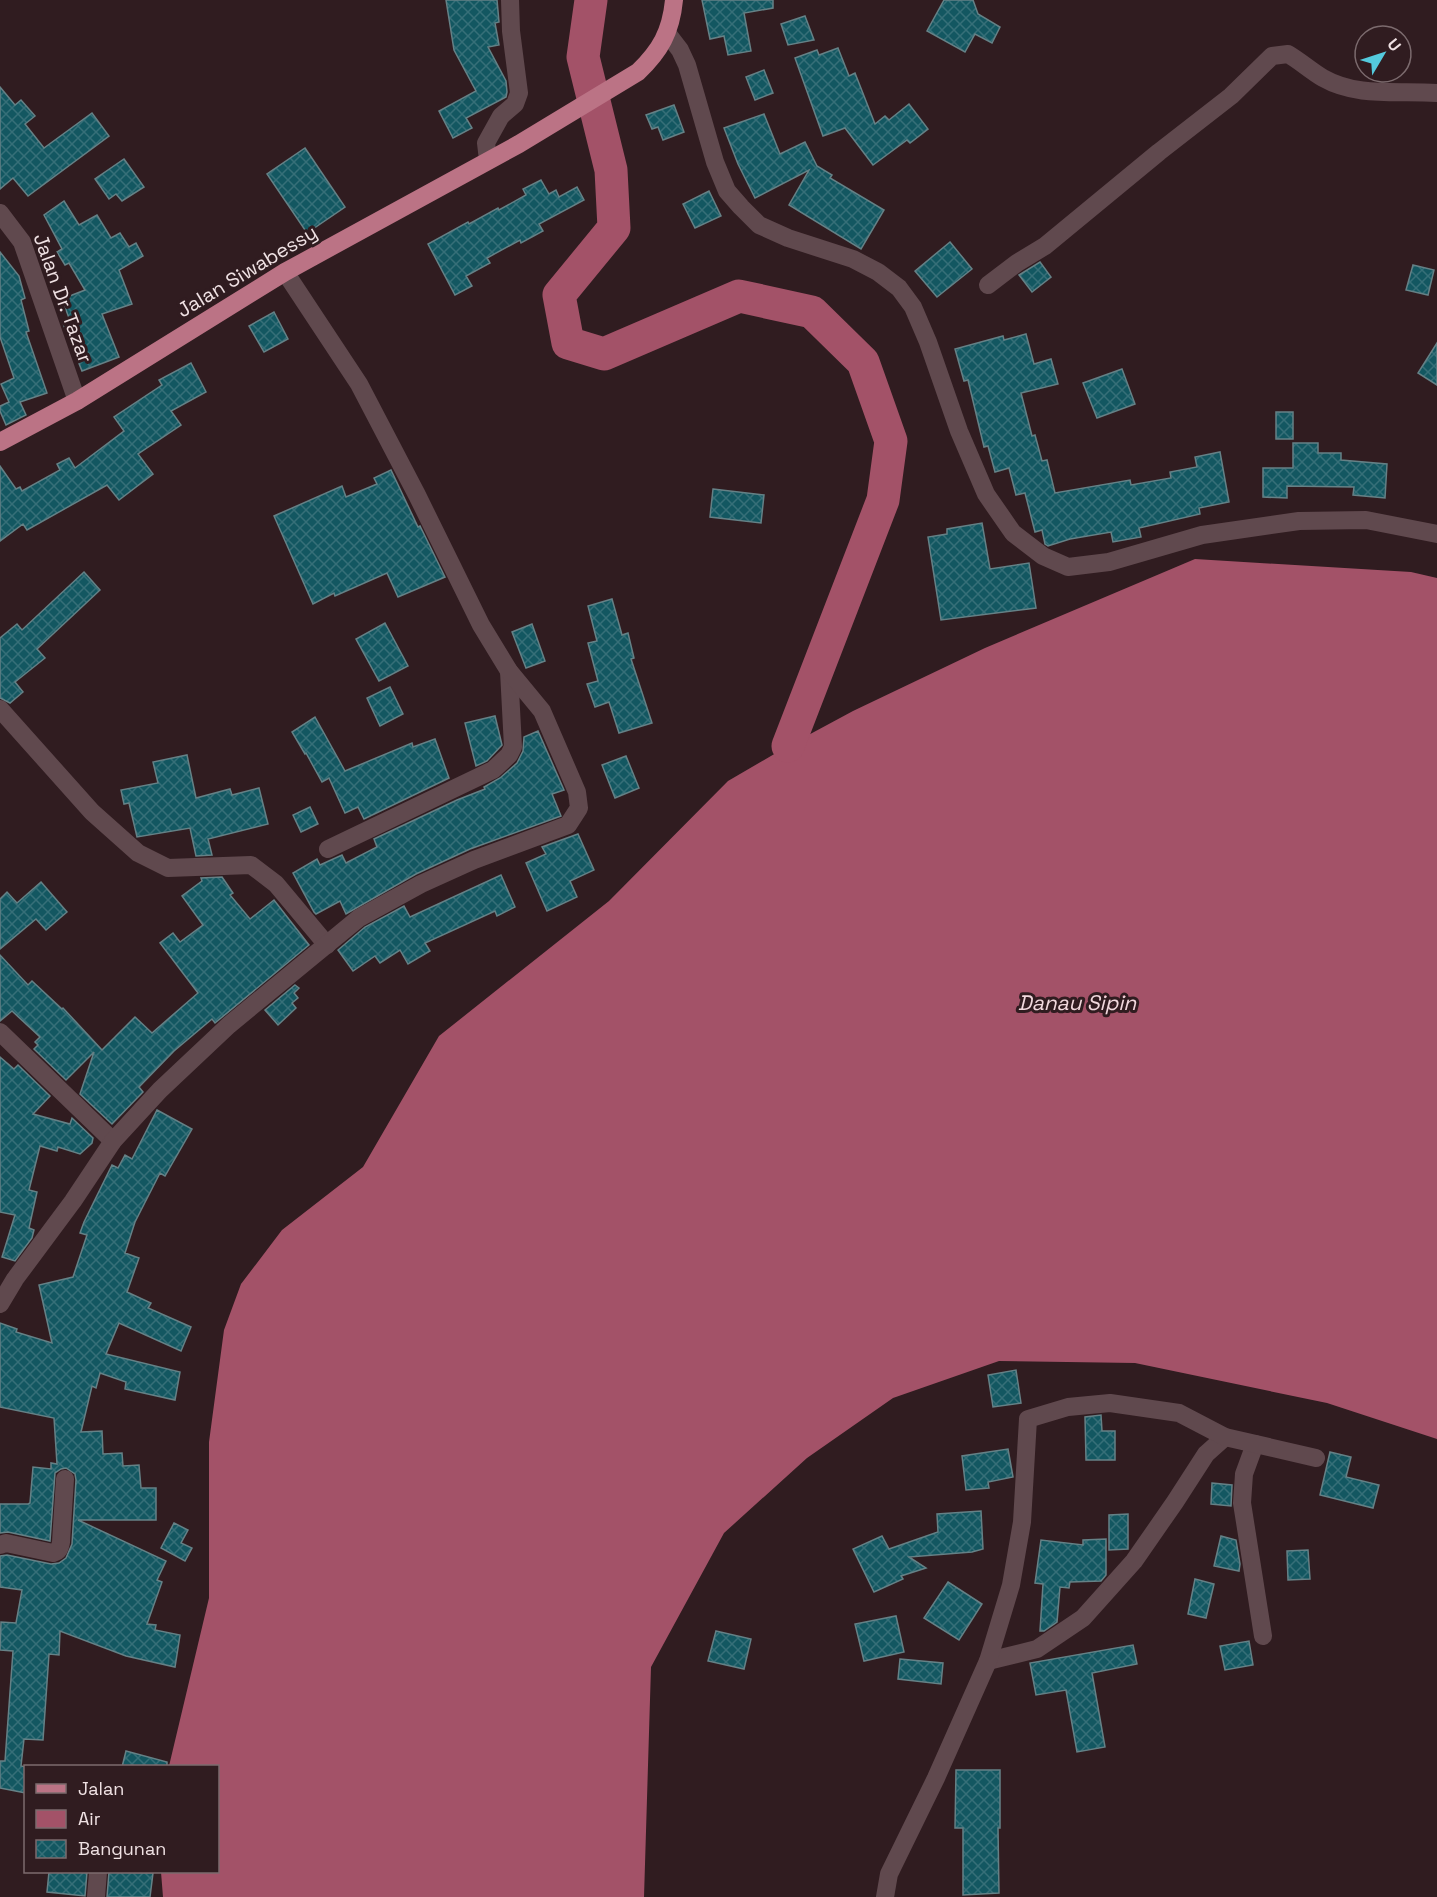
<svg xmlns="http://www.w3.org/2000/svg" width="1437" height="1897" font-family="'Space Grotesk',sans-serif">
<defs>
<pattern id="building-cross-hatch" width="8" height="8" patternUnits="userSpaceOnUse" patternTransform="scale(1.5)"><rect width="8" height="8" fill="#135761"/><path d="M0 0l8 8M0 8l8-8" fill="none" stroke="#366f78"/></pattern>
</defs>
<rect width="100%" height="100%" fill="#301c20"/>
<polygon fill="#a35268" points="1195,559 1411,572 1437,578 1437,1439 1327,1403 1135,1363 999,1361 893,1398 807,1458 724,1533 651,1667 644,1897 163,1897 161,1872 218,1872 218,1766 169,1766 209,1598 209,1442 224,1330 241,1284 282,1230 363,1167 439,1036 609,901 728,781 788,746 853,711 985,648"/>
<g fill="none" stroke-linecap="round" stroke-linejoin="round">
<polyline stroke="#a35268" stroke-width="33" points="591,0 583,57 611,170 614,228 559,295 568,343 604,354 739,296 812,312 863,362 891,441 883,500 788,746"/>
</g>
<g fill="url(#building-cross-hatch)" stroke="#658186" stroke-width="1.5">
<polygon points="446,0 497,0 499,22 495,23 499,45 488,47 506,81 507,92 506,97 466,118 472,128 453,138 439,111 476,91 454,50"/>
<polygon points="702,0 773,0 773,8 744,13 751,51 728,55 724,36 710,39"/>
<polygon points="944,0 973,0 978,14 1000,27 992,43 975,34 965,52 927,31"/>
<polygon points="805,16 814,40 788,45 781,24"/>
<polygon points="838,48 849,76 855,73 875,124 885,116 889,120 909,104 928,129 910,143 907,140 873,165 845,128 823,136 795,58 817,50 819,55"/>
<polygon points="764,70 773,93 755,100 746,77"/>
<polygon points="0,87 15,105 21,100 35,116 25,124 44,148 92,113 109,136 28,196 13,178 0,189"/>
<polygon points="674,105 684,132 663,140 658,127 652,129 646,115"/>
<polygon points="764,114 780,154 805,142 817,166 832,175 830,178 884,210 861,249 789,205 809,170 755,198 738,164 724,128"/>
<polygon points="305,148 345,207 307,233 267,174"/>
<polygon points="124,159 144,187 122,201 116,194 109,199 95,179"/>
<polygon points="541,180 549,194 556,190 559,197 577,187 584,200 539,224 543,231 521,243 520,240 487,258 490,263 466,276 472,286 455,295 428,244 468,222 469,224 498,208 499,210 526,195 523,189"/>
<polygon points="709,191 721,216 695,228 683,204"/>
<polygon points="64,201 79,225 97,215 111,238 120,233 129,247 136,243 143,256 119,270 132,304 102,314 119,357 82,371 62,321 69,318 62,299 85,290 69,263 65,265 57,252 62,249 44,215"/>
<polygon points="950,242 972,269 937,297 915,271"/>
<polygon points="0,252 19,276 25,298 21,300 29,331 26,332 47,393 20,402 26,415 6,425 0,411 0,406 9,402 1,384 14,378 0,337"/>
<polygon points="1040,262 1051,277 1032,292 1019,275"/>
<polygon points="1413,265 1434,270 1428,295 1406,290"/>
<polygon points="274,312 288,339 264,352 249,326"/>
<polygon points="1026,334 1034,364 1051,359 1058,384 1021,393 1032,436 1035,435 1042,461 1047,460 1055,493 1130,480 1131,485 1171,478 1170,472 1197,467 1195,457 1220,452 1229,502 1199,508 1200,514 1139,528 1141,537 1113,542 1111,532 1070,539 1048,546 1045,544 1042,530 1035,532 1025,493 1016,495 1009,468 995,472 988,446 984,447 968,380 964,381 955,349 1003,336 1004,340"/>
<polygon points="1437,343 1437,385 1418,373"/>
<polygon points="191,363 206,392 171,411 181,425 138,454 153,474 119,500 107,485 27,530 23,524 0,541 0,466 16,489 20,487 22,491 60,470 57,464 69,458 75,468 124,431 114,417 162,385 159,380"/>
<polygon points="1122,369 1135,404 1097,418 1083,383"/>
<rect x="1276" y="412" width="17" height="27"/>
<polygon points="1293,443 1318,443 1318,453 1341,453 1341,460 1387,464 1385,498 1353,495 1354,487 1287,486 1287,498 1263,497 1263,468 1293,468"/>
<polygon points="391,470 418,527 420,526 445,577 398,597 387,573 335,596 334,593 313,604 274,516 342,486 346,497 377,484 374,478"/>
<polygon points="713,489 764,495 761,523 710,517"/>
<polygon points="982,523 990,569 1029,563 1036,608 941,620 928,537 947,534 947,529"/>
<polygon points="84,572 100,590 37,649 45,658 15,682 23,692 10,703 0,698 0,638 17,624 22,630"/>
<polygon points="612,599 622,635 628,633 634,658 631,659 652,723 619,733 609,702 595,707 587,684 598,681 588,643 597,641 588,606"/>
<polygon points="385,623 408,666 379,681 356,639"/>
<polygon points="532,624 545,661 526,668 512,632"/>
<polygon points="390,687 403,714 380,726 367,698"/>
<polygon points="495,716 502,745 487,761 476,766 465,723"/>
<polygon points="315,717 345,771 412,743 413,747 435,739 449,778 364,819 358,807 345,813 329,778 322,782 306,753 305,754 292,732"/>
<polygon points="538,731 564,790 552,794 561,816 470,849 416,874 346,914 340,901 316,914 314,912 293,873 317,859 320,865 342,855 346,863 377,847 374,839 457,800 485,789 484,787 500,778 517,763 523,751 524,737"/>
<polygon points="187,755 196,798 230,789 232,795 259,788 268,824 208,839 212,855 196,856 190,828 137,837 129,803 124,804 121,790 158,783 153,762"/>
<polygon points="626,756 639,788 615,798 602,765"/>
<polygon points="310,807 318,824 301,832 293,815"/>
<polygon points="578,834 594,870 570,881 577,897 547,911 526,863 546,854 542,847"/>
<polygon points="501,875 515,907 497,916 495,911 425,943 430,951 408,964 400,950 380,963 375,956 353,971 338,950 365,927 404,906 410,917"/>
<polygon points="222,877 233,893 230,895 250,919 274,900 309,945 215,1023 212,1019 174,1051 139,1087 143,1092 112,1124 80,1094 94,1052 66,1080 34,1049 38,1045 35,1042 40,1037 12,1011 0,1021 0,955 28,985 32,981 62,1009 63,1008 102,1050 135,1017 152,1033 198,993 160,943 173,933 180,942 203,925 182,896 202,881 201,878"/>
<polygon points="41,882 67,912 46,930 36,919 0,949 0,899 7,892 17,903"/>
<polygon points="295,985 299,988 294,993 298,998 292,1003 296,1008 278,1025 265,1010"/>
<polygon points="0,1057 14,1069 18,1065 50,1096 33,1114 70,1124 72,1118 93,1138 92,1143 80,1154 58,1147 57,1151 40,1146 29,1190 37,1192 29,1228 34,1230 32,1238 15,1261 2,1257 15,1215 0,1212"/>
<polygon points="157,1110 192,1129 165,1176 160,1173 135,1222 125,1253 139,1258 127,1292 151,1303 148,1308 191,1327 181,1351 119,1323 106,1354 180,1372 175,1400 125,1389 126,1382 100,1373 96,1388 92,1386 81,1432 102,1431 103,1454 122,1453 123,1466 139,1465 141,1488 156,1488 156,1520 78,1520 166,1561 157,1580 162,1582 147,1624 156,1625 155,1630 180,1635 175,1667 126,1656 60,1631 59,1655 49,1654 43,1740 24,1739 21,1766 26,1767 26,1793 0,1788 0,1761 5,1761 13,1651 0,1650 1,1622 16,1623 22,1590 0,1587 0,1556 7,1555 51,1564 59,1563 66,1558 72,1544 76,1480 75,1474 66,1468 61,1469 55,1473 50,1541 8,1532 0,1533 0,1504 28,1504 30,1503 33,1467 51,1469 51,1463 57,1464 54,1418 0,1407 0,1323 17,1329 16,1332 52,1343 39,1285 73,1277 87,1235 80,1233 84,1222 112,1165 118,1168 125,1155 132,1159"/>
<polygon points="1016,1370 1021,1403 993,1407 988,1375"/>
<polygon points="1101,1415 1102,1431 1115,1431 1115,1460 1086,1460 1085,1417"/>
<polygon points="1008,1449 1013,1477 988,1482 989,1488 966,1490 962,1456"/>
<polygon points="1330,1452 1351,1457 1346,1477 1379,1485 1373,1508 1320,1495"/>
<polygon points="1212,1483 1232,1485 1231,1506 1211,1504"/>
<polygon points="981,1511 983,1549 972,1552 909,1557 926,1568 901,1576 903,1579 874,1592 853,1549 882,1536 889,1549 938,1532 937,1514"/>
<polygon points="1128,1514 1128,1549 1109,1550 1109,1515"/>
<polygon points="174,1523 188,1530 181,1543 192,1548 185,1561 161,1548"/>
<polygon points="1221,1536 1236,1540 1240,1564 1239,1571 1214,1566"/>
<polygon points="1106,1539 1106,1575 1101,1581 1070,1582 1069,1588 1060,1587 1057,1622 1044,1631 1040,1631 1043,1584 1035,1583 1041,1540 1083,1545 1083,1540"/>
<polygon points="1308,1550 1310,1579 1288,1580 1287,1551"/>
<polygon points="1195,1579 1214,1584 1206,1618 1188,1614"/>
<polygon points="948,1582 982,1604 959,1640 924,1618"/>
<polygon points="896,1616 904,1652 864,1661 855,1624"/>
<polygon points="716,1631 751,1639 744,1669 708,1661"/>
<polygon points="1249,1641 1253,1665 1225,1670 1220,1646"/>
<polygon points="1133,1645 1137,1664 1092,1673 1105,1747 1077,1752 1066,1690 1036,1695 1030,1663"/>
<polygon points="900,1659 943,1663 941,1684 898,1679"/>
<polygon points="126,1751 167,1762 167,1767 122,1767"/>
<polygon points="956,1770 1000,1770 1000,1828 998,1828 999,1893 963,1895 963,1828 955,1828"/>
<polygon points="49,1872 87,1872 85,1896 47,1892"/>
<polygon points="109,1872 153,1873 150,1897 107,1897"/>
</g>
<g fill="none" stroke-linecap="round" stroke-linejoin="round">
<g stroke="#60494e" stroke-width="18">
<polyline points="667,33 680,50 687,65 715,162 727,191 741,207 759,225 788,238 853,259 878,272 899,288 913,307 928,342 959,431 986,494 1013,533 1043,556 1068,567 1109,562 1202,535 1299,521 1366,520 1437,534"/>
<polyline points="488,160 486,143 501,116 515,104 519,93 511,31 510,0"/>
<polyline points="0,213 22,242 77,401"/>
<path d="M988,285L1017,263L1045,246L1159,152L1231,96L1272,56L1288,54C1300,61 1311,71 1323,78C1358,98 1398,90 1437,93"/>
<polyline points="0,709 92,812 138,853 168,868 251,865 276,884 327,945"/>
<polyline points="328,849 493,770 509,755 513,747 509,671"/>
<polyline points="0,1032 113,1141"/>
<polyline points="0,1304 15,1279 73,1201 113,1141 160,1090 229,1025 359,918 421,884 474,860 568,825 579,808 577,792 542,711 509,671 481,625 417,495 359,384 285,272"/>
<polyline points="1255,1444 1244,1474 1242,1503 1263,1636"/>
<path d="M0,1545L6,1543L53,1553C60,1551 60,1547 61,1542L65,1479"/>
<polyline points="988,1661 1037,1649 1083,1618 1134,1561 1175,1502 1206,1454 1225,1437"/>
<polyline points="96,1897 98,1872"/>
<polyline points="885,1897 889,1874 936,1778 988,1661 1011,1585 1022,1522 1028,1419 1068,1407 1110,1403 1179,1413 1225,1437 1316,1458"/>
</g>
<path stroke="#bb7385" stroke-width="18" d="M0,442L77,401L285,272L519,144L638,72C660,51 671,32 674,0"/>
</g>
<g text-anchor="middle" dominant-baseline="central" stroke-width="6" stroke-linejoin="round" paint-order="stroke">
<g font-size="20" fill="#efe1e3" stroke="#301c20">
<text transform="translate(247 271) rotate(-31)">Jalan Siwabessy</text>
<text transform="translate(63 298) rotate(70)">Jalan Dr. Tazar</text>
</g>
<g font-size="21" font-style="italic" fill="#f1d8dd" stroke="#301c20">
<text x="1077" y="1002">Danau Sipin</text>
</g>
</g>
<rect x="24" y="1765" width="195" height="108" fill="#301c20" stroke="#7c6b6e" stroke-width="1.5"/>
<rect x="36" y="1784" width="30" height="9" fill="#bb7385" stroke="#7c6b6e" stroke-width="1.5"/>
<text x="78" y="1795" font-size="18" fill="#efe1e3">Jalan</text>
<rect x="36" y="1810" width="30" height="18" fill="#a35268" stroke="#7c6b6e" stroke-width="1.5"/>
<text x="78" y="1825" font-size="18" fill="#efe1e3">Air</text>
<rect x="36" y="1840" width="30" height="18" fill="url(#building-cross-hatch)" stroke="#7c6b6e" stroke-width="1.5"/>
<text x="78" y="1855" font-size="18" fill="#efe1e3">Bangunan</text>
<g transform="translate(1383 54) rotate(51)"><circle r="28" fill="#301c20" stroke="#7c6b6e" stroke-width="1.5"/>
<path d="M0-4.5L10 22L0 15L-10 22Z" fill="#54cadd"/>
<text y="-9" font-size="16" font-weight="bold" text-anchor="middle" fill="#efe1e3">U</text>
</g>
</svg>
